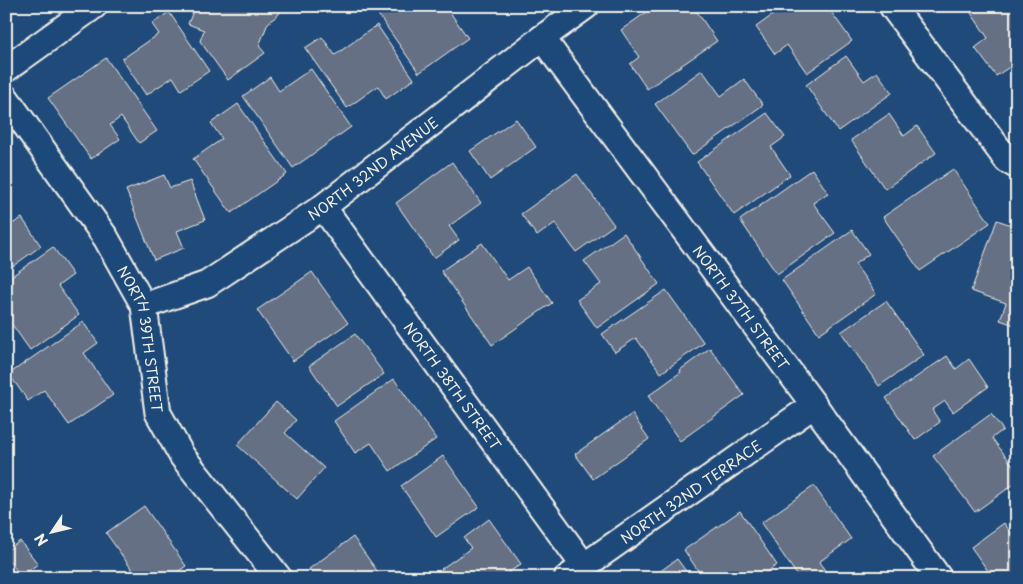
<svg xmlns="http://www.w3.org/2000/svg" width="1023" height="584" font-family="'Playpen Sans',sans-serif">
<rect width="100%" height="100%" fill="#1f4a7a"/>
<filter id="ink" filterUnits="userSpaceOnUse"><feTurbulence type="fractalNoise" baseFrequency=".02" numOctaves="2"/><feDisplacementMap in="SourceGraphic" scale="10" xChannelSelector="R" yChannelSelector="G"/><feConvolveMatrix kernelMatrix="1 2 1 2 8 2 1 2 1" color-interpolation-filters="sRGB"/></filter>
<g filter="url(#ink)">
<g fill="#656f85" stroke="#f4f1e8">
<polygon points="195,6 282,6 279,14 268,23 259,46 265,53 228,80 200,41 204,30 188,24"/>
<polygon points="386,6 449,6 447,8 468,38 419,73 377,13"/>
<polygon points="655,6 693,6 717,41 647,89 630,64 639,57 621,30"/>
<polygon points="785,6 827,6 852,41 807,73 787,45 775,54 756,27"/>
<polygon points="942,6 956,6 947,12"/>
<polygon points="975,6 1017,6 1017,62 996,76 975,48 988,38 969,10"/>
<polygon points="169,12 209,71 181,90 173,77 146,95 122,59 159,34 152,24"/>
<polygon points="377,25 414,79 386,99 378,86 347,108 305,48 322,37 335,55"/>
<polygon points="846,56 864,81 877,72 892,93 838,131 806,85"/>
<polygon points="106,58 157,131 139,143 121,117 110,125 120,139 91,159 48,98"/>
<polygon points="311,69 351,127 293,168 243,96 270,77 279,91"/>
<polygon points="702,70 721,96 744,79 763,105 692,155 655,104"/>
<polygon points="238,104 287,174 231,213 193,159 222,139 211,123"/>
<polygon points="767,113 785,137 771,147 790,175 734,215 697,162"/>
<polygon points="889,114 904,136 917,126 936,153 885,189 851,140"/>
<polygon points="516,119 536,147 490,180 470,151"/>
<polygon points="452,162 481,203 449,226 459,240 434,258 396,203"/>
<polygon points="812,169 828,193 813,203 835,233 777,274 740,220"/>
<polygon points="953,169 990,223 920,271 883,217"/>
<polygon points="577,174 614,225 576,252 555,223 537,236 521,214"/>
<polygon points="164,175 170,188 190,181 205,220 177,231 184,248 154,260 126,190"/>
<polygon points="6,216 12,224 22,218 41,246 6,271"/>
<polygon points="997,220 1017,227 1017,326 1000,320 1006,303 971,291"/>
<polygon points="852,230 869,254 855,264 876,294 819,334 782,280"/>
<polygon points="624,233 659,284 597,328 577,300 601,284 584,261"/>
<polygon points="482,243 508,280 527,267 552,303 492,345 441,271"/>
<polygon points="53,247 73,275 58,286 79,315 30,350 6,316 6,303 13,298 6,289 6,280"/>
<polygon points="312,272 348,323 293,361 257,310"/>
<polygon points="666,290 704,343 661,373 636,338 615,352 602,334"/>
<polygon points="886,301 924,355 879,386 841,332"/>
<polygon points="83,322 98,343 84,353 113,395 69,425 44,390 28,401 9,374"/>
<polygon points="355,334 384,374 337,406 309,366"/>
<polygon points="710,348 744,395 680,441 648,396 681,372 680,370"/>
<polygon points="947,356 956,369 969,359 988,387 953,412 945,401 932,410 940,422 915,440 886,398"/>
<polygon points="394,379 436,439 390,471 371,443 355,453 334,421"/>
<polygon points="276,402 296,420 285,433 324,468 297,499 237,445"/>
<polygon points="632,414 649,439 593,479 575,454"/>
<polygon points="991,414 1003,430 992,438 1017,471 1017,482 975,512 933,456"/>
<polygon points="443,456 479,507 436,537 401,486"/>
<polygon points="814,486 851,539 819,562 829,576 827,578 799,578 761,523"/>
<polygon points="144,506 186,566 169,578 155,578 152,573 145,578 138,578 106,533"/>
<polygon points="740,511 777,565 758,578 703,578 684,550"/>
<polygon points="489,519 521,564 501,578 447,578 441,569 471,548 464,538"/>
<polygon points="1004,523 1017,541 1017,578 993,578 971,547"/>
<polygon points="353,537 382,578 315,578 309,569"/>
<polygon points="20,541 38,564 21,576 6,557 6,551"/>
<polygon points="677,559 691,578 651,578"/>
</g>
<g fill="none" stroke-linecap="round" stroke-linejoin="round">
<g stroke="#f4f1e8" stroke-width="29">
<g id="minor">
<polyline points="892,6 1007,160 1017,166"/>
<path id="s1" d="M542,38L814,405L939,578"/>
<polyline points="6,69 94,6"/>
<path id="s2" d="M6,98L106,238L144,306L158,413L182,456L279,578"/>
<path id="s3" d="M323,207L584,566"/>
<path id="s4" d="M144,306L207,284L323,207L542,38L586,6"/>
<path id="s5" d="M567,578L814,405"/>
</g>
</g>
<use href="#minor" stroke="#1f4a7a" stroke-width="25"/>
</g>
</g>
<g text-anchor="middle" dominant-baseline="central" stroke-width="4" stroke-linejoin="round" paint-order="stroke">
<g font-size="14" fill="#f4f1e8" stroke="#1f4a7a">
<text stroke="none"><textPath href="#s4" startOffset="269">NORTH 32ND AVENUE</textPath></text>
<text stroke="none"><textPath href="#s1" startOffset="335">NORTH 37TH STREET</textPath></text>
<text stroke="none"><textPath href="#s2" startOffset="281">NORTH 39TH STREET</textPath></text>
<text stroke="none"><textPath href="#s3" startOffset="221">NORTH 38TH STREET</textPath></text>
<text stroke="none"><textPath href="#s5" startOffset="151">NORTH 32ND TERRACE</textPath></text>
</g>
</g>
<rect width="1023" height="584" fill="none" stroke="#1f4a7a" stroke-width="25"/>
<rect x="12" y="12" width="998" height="559" fill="none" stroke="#f4f1e8" stroke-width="2" filter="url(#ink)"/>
<g transform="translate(52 532) rotate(235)" stroke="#1f4a7a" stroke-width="4" paint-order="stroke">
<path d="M0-4L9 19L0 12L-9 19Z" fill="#f4f1e8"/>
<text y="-8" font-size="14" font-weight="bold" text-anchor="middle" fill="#f4f1e8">N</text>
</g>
</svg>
